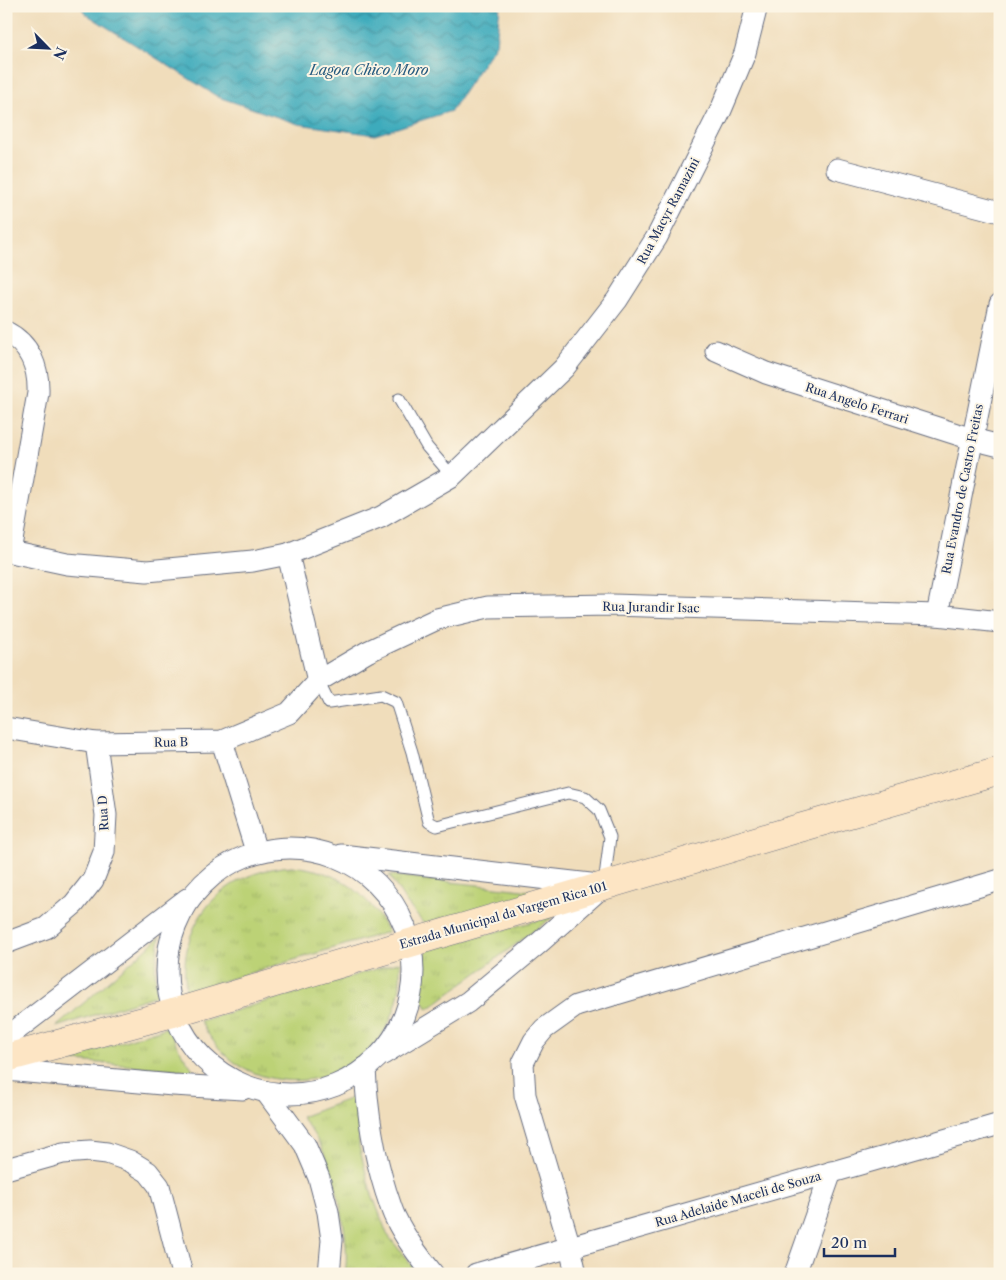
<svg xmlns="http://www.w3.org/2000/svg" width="1006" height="1280" font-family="'Libre Caslon Text',serif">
<defs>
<pattern id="grass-tufts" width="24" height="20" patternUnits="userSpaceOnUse" patternTransform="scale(1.25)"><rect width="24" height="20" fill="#bcd276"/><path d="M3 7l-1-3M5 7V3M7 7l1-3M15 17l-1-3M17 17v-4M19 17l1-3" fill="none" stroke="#a1b568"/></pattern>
<pattern id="water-waves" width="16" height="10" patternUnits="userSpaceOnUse" patternTransform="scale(1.25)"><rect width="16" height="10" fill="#3dabbc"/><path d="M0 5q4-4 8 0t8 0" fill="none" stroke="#328c9c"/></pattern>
</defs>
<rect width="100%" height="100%" fill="#fcf5e5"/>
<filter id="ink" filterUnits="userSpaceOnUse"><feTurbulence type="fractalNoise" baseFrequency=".02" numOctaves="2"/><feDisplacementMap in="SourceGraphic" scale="10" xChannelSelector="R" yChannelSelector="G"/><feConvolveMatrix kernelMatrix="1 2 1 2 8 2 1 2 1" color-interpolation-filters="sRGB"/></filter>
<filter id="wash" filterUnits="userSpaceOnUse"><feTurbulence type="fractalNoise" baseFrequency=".0096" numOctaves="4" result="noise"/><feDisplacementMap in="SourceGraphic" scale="20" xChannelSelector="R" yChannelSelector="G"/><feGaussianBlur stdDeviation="1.12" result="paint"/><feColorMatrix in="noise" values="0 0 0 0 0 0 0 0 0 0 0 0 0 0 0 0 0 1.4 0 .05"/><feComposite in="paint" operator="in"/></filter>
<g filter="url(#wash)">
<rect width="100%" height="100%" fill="#f0ddbb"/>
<g fill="url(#grass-tufts)" stroke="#6c806a">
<path d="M292,866C338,871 367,891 388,932L186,992C185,979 184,967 186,954C196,899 240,870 292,866Z"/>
<polygon points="389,875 531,891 532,895 424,924 406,902"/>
<path d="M554,916L428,1009C415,990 414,971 425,951Z"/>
<polygon points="160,937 155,969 157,995 56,1027"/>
<path d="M400,962C400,974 401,985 398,996C385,1063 311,1099 250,1071C227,1061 212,1042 200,1021Z"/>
<polygon points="168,1027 177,1046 194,1071 65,1060"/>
<path d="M359,1095L358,1125L359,1146L370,1189L387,1234L418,1274H345C351,1244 337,1180 324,1153C318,1140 310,1128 301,1117Z"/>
</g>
<polygon fill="url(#water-waves)" stroke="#2c6d8d" points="80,6 500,6 496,44 451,111 375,135 298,124 218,97 86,14"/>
</g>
<g filter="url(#ink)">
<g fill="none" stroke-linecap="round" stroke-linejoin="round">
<g stroke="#666c7f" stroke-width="13">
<g id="lane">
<polyline points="399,399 427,447 452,476"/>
<polyline points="318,681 329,703 381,695 396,702 412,752 429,822 437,826 568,793 585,797 599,810 610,837 604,885"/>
</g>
</g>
<g stroke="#666c7f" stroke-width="23">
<g id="street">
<polyline points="837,169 1000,212"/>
<path d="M6,332C30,344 39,368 38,393L10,552"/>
<polyline points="716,351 766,373 972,439 1000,446"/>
<polyline points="6,551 67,564 147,571 253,561 288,554 381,517 452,476 564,368 617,300 657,237 721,110 745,53 757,6"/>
<polyline points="288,554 318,681"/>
<polyline points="937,615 1000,304"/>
<polyline points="6,728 96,743 222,741 289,713 318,681 367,652 437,619 488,607 612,605 937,615 1000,622"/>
<polyline points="222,741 256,851"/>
<circle cx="290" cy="971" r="123"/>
<polyline points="341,855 599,885"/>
<polyline points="6,943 46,928 74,904 93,880 104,852 106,815 96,743"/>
<polyline points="6,1038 187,899"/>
<polyline points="383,1054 468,1002 538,944 601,888"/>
<path d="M365,1068C367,1111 373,1151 386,1192C389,1200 391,1209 395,1217C405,1238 419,1256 433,1274"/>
<polyline points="6,1070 173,1085 243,1089"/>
<polyline points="266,1092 305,1145 319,1178 328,1212 332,1240 329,1274"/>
<polyline points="6,1169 63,1153 90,1151 107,1153 130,1161 148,1172 159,1186 182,1274"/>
<polyline points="476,1274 1000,1124"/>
<polyline points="576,1274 570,1247 525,1095 523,1063 534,1041 544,1029 576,1006 1000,880"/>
<polyline points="795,1274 831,1172"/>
</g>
</g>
<g stroke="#666c7f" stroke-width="29">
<polyline id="secondary" points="6,1058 173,1013 796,829 1000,771"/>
</g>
<use href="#lane" stroke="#fff" stroke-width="11"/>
<use href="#street" stroke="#fff" stroke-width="21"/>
<use href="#secondary" stroke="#fde5c4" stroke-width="28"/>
</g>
</g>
<g text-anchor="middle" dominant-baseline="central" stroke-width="4" stroke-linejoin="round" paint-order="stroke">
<g font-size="12" fill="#1b2f5e" stroke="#fcf5e5">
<text transform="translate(668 211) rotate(-62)">Rua Macyr Ramazini</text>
<text transform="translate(857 403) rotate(18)">Rua Angelo Ferrari</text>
<text transform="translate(962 489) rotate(-79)">Rua Evandro de Castro Freitas</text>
<text transform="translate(651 607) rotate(1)">Rua Jurandir Isac</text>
<text transform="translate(171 742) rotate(-1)">Rua B</text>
<text transform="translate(103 813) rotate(-93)">Rua D</text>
<text transform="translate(503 915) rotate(-16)">Estrada Municipal da Vargem Rica 101</text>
<text transform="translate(738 1199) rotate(-16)">Rua Adelaide Maceli de Souza</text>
</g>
<g font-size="14" font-style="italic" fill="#275a7f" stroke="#fcf5e5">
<text x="369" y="70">Lagoa Chico Moro</text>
</g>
</g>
<rect width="1006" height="1280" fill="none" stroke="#fcf5e5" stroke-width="25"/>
<g transform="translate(48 48) rotate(114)" stroke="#fcf5e5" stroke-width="4" paint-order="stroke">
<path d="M0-4L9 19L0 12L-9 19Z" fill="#1b2f5e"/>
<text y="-8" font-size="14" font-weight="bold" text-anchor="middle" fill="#1b2f5e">N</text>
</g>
<path d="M824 1248v8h71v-8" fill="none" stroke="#1b2f5e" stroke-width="2.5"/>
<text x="831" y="1248" font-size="15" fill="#1b2f5e" stroke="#fcf5e5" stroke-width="4" paint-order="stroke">20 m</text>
</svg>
